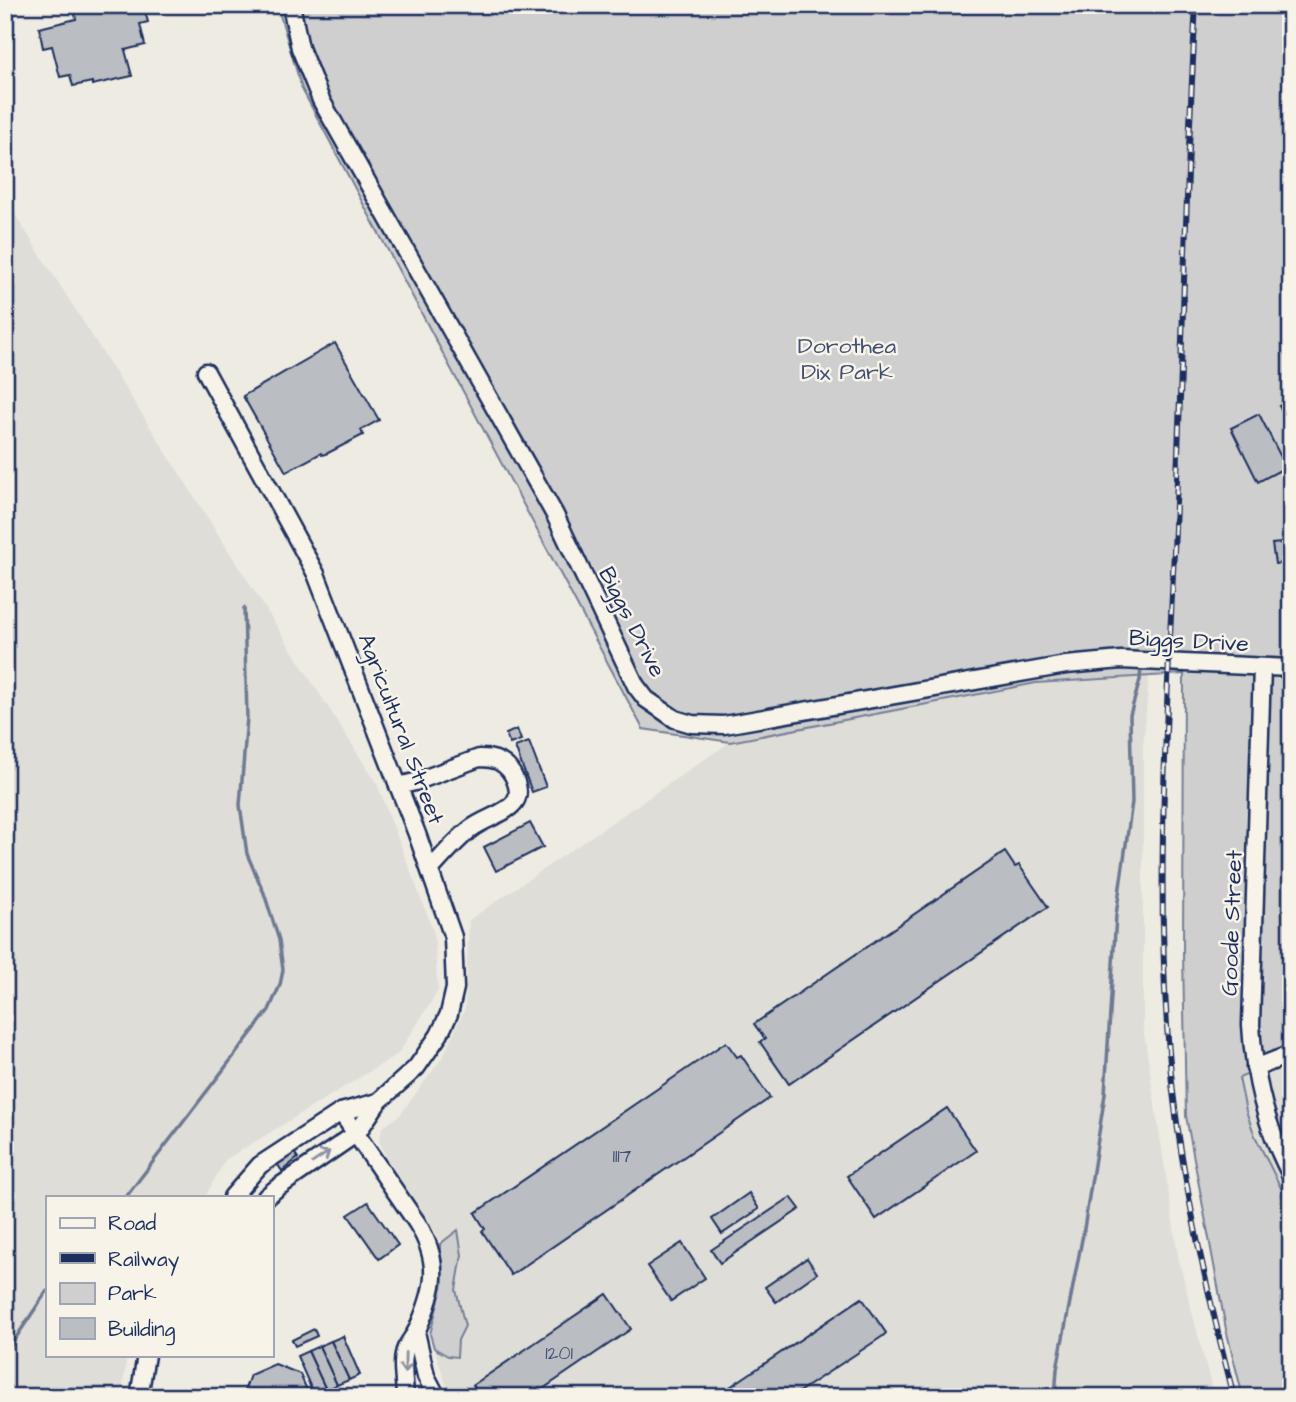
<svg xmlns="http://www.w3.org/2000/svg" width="1296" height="1402" font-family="'Architects Daughter',sans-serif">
<rect width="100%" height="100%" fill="#eeebe2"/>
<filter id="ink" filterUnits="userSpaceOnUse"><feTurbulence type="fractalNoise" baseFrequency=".0143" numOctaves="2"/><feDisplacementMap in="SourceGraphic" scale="14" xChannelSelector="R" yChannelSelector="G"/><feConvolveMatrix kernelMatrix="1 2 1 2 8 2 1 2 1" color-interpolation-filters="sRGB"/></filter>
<g filter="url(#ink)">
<g fill="#deddd8">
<polygon points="5,199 377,784 434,933 438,991 398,1054 225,1160 205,1197 47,1197 47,1355 127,1355 121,1397 5,1397"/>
<polygon points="1149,675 1143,747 1143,1026 1179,1261 1214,1397 451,1397 438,1361 431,1329 438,1289 443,1244 387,1159 379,1141 382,1128 400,1115 442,1058 465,1009 469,920 730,742 1036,683"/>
<polygon points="1291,1056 1291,1208 1255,1136 1246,1111 1239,1078"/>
</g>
<g fill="#cfcfcf" stroke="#757f96" stroke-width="2">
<polygon points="277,5 1291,5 1291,1056 1239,1078 1246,1111 1255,1136 1291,1208 1291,1397 1243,1397 1226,1329 1186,1116 1183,954 1184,674 1036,683 730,742 643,729 302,89"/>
<polygon points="458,1230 462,1255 456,1290 465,1326 458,1340 457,1357 448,1356 434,1348 430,1334 443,1284 440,1244"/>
</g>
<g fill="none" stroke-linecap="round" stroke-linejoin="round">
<g stroke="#6e7992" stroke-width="3.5">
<polyline points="126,1197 269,1010 280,985 283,970 279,940 264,893 247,854 240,805 247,717 244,608"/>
<polyline points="5,1354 47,1291"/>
<polyline points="1055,1397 1057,1369 1084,1229 1105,1094 1116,915 1132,802 1130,715 1140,680 1141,666"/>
</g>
</g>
<g fill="#babdc2" stroke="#1b2f5e" stroke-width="2">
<polygon points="136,5 137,9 144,8 148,22 140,24 145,45 125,50 132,76 92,85 92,82 73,86 70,75 60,77 52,46 43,48 39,28 76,19 74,9 88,5"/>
<polygon points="335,343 379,420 361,430 363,435 328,453 322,455 321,453 286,472 243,396"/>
<polygon points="1291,400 1291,428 1279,406"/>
<polygon points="1259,414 1286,467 1258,482 1231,428"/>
<polygon points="1291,542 1291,562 1275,564 1272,544"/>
<polygon points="517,729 521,740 510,744 506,734"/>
<polygon points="529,742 546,787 532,792 515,747"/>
<polygon points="530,823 543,847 496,871 484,847"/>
<polygon points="1005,852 1015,867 1019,865 1048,907 789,1084 760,1042 765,1039 754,1024"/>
<polygon points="726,1042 737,1057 741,1055 770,1098 511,1275 482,1231 485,1229 475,1213"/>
<polygon points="947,1108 976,1151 876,1219 847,1176"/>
<polygon points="294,1152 298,1158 282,1171 276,1162"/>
<polygon points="749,1193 759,1209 722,1234 712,1219"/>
<polygon points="791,1197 800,1209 720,1263 711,1250"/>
<polygon points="368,1202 398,1245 379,1259 348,1215"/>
<polygon points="682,1243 705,1278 671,1301 647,1266"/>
<polygon points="807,1258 817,1273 776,1302 765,1287"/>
<polygon points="607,1294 631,1329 531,1397 481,1397 473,1385"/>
<polygon points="862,1298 886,1333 883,1336 791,1397 715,1397"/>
<polygon points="314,1329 317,1336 295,1346 292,1340"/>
<polygon points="343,1336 360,1375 349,1380 331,1341"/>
<polygon points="331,1341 349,1380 337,1385 319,1346"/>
<polygon points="319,1346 337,1385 326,1390 308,1351"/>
<polygon points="308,1351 326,1390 314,1395 297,1356"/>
<polygon points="275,1364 300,1374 310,1397 242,1397 250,1375"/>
</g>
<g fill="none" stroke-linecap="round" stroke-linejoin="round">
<g stroke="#1b2f5e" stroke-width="21">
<g id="minor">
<polyline points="291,5 300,48 321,100 555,515 636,686 646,699 675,719 692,724 724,725 1066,665 1121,660 1291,668"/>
<polyline points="206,372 316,574 417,834 453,937 455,988 449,1014 439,1035 416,1068 378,1102 357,1133 277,1188 266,1197"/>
<path d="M1262,667L1251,1025C1254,1078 1266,1128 1291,1175"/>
<path d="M398,786L415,782L479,758C486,758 493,758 500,762C512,768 524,791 514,803C506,813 484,819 472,828C457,839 443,856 430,870"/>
<polyline points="1255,1068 1291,1054"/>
<path d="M341,1112L417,1223C441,1262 436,1288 417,1330C414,1336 409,1342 406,1348C400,1361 405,1383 405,1397"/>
<polyline points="232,1197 260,1165 341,1112 378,1102"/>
<polyline points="416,1332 426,1376 437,1397"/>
<polyline points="139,1397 146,1355"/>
</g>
</g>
<use href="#minor" stroke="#f7f3e8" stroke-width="16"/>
<g stroke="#1b2f5e" stroke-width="6">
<path id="rail" d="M1196,5C1186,171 1183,338 1176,504C1169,684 1154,873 1169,1052C1179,1169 1205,1283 1234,1397"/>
</g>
<use href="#rail" stroke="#f7f3e8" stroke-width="3.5" stroke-dasharray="10" stroke-linecap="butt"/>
</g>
<defs><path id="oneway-shaft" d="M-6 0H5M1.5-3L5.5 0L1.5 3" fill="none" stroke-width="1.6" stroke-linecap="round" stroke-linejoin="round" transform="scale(1.75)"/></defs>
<g stroke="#8991a3">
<use href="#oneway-shaft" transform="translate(321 1157) rotate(-34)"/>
<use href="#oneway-shaft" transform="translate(405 1363) rotate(91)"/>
</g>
</g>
<g text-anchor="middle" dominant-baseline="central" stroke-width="5" stroke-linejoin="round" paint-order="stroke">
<g font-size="19" fill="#435277">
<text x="622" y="1156">1117</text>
<text x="559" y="1353">1201</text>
</g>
<g font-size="23" fill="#3f4f75" stroke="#f7f3e8">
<text x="847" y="346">Dorothea<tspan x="847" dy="26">Dix Park</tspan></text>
</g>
<g font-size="23" fill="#1b2f5e" stroke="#f7f3e8">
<text transform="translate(632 622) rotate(63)">Biggs Drive</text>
<text transform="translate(1189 641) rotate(3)">Biggs Drive</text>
<text transform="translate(401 729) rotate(69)">Agricultural Street</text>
<text transform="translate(1232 923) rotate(-88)">Goode Street</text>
</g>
</g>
<rect width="1296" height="1402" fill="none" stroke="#f7f3e8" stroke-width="28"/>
<rect x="14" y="14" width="1268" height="1374" fill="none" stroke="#1b2f5e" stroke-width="2.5" filter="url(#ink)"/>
<rect x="46" y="1196" width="228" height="161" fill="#f7f3e8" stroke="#9fa5b1" stroke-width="2"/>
<rect x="60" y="1218" width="35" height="10" fill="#f7f3e8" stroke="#9fa5b1" stroke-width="2"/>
<text x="108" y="1230" font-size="21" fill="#1b2f5e">Road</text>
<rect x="60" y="1253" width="35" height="10" fill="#1b2f5e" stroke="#9fa5b1" stroke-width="2"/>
<text x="108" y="1266" font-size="21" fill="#1b2f5e">Railway</text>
<rect x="60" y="1283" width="35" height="21" fill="#cfcfcf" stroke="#9fa5b1" stroke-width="2"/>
<text x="108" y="1300" font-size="21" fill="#1b2f5e">Park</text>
<rect x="60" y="1318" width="35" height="21" fill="#babdc2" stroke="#9fa5b1" stroke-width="2"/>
<text x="108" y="1336" font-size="21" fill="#1b2f5e">Building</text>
</svg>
